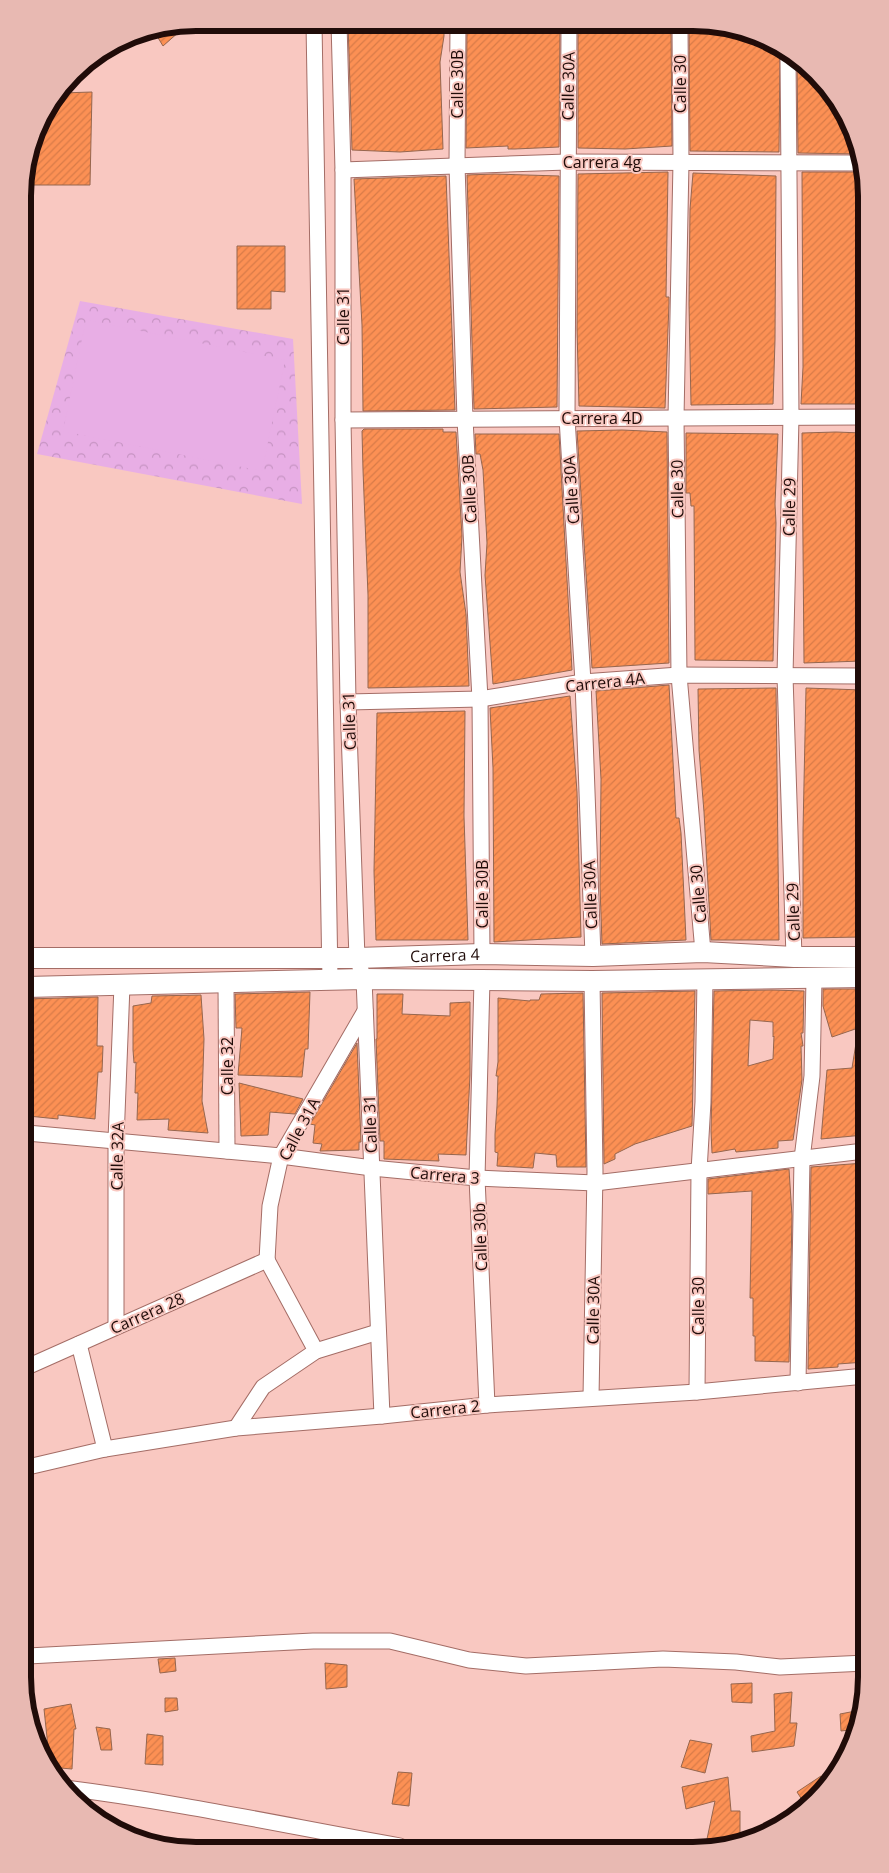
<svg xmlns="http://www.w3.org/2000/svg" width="889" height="1873" font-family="'Open Sans',sans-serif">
<defs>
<pattern id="park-crowns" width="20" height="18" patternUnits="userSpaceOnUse" patternTransform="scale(1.25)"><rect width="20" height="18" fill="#e8aee5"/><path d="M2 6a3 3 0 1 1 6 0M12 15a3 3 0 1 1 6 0" fill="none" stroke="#c794c3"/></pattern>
<pattern id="building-hatch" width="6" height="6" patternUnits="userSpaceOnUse" patternTransform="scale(1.25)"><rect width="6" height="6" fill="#fc9054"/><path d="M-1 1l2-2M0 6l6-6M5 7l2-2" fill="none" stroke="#d87b48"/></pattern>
</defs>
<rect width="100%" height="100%" fill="#f9c8c1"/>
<polygon fill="url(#park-crowns)" points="80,301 293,339 302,504 37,454"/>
<polygon fill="#e8aee5" points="86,320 285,360 262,471 63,431"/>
<g fill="url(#building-hatch)" stroke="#96664e" fill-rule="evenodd">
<polygon points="348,23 444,24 444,36 440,62 443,149 400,152 352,150"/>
<polygon points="188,24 163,46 154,31 165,29"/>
<polygon points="467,24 560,25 559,147 515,149 508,149 508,146 466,148"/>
<polygon points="578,25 671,25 672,146 625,149 578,148"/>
<polygon points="689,26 726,26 780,52 779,152 690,151"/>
<polygon points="797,61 807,66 837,100 860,154 798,153"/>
<polygon points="92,92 90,185 30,185 29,157 41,119 61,93"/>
<polygon points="668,172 666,297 669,297 669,303 665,408 579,406 577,329 578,174"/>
<polygon points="802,172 861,172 861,404 801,404 803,367"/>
<polygon points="693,173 776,176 775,340 773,404 691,405 689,304 690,209"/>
<polygon points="494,174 559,176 557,407 474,409 467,175"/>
<polygon points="446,176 455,410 363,411 362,325 354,179"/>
<polygon points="237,246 285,246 285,292 271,291 271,309 237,309"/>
<polygon points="364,429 443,429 443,432 456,432 462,536 460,572 466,614 469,686 368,688 368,595 363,470 362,431"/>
<polygon points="622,430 667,432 669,663 592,668 577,431"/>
<polygon points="836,432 862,433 862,661 804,663 802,433"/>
<polygon points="686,433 778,434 775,504 776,523 773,661 695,660 694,506 691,506 690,493 686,493"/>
<polygon points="475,434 559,434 572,670 493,684 485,575 487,543 483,470 480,454 476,454"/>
<polygon points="669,685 676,818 679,818 681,833 686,940 602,944 600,886 601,779 596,691"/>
<polygon points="776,688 779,940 711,940 704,812 699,750 698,689"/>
<polygon points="806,688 862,690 863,937 803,938 803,831"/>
<polygon points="570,696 577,792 581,937 494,942 493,768 490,708"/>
<polygon points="465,711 464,816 468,940 376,940 374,871 377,713"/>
<polygon points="823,989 864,989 864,1026 832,1037 823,1006"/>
<path d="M772,990L804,991L803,1033H801L803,1046H801L802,1080L793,1140L778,1141V1148L736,1152L735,1149L712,1153L711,1131L714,991ZM750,1020L773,1022V1037L774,1036L773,1059L748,1066Z"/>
<polygon points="695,991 692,1126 635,1144 615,1154 615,1159 604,1164 602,993"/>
<polygon points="310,992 308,1049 305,1049 302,1077 238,1075 242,1028 236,1028 235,994"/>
<polygon points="583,993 586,1167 557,1167 556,1155 535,1153 533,1168 497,1166 498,1153 495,1152 495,1134 497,1106 498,1076 496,1076 498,1062 498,998 530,1001 530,1000 539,1000 541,994"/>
<polygon points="377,994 403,994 402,1014 450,1016 450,1003 470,1002 470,1075 466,1155 438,1154 439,1161 384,1159 384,1141 380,1141 376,1039 377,1039"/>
<polygon points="201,995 204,1039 202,1101 208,1133 168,1130 169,1119 137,1120 138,1093 135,1093 136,1062 134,1063 133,1050 133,1006 151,1003 152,996"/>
<polygon points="98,997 97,1046 103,1046 102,1072 98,1072 95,1119 58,1115 58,1119 28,1116 30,1079 27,1079 27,1075 30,1047 27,1047 26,999"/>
<polygon points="857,1037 864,1037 864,1135 821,1139 827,1070 852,1068"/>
<polygon points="357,1043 361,1142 359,1142 359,1150 320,1151 322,1144 313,1143 315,1125 310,1124"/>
<polygon points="239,1083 303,1099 295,1114 270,1112 268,1135 241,1136"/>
<polygon points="864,1163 865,1362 838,1364 838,1367 808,1369 811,1167"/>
<polygon points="789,1169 792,1216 789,1362 755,1361 755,1336 753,1336 753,1298 750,1298 752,1191 708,1194 708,1179"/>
<polygon points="175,1658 176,1671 160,1673 158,1659"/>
<polygon points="325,1663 347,1665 347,1687 326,1689"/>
<polygon points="752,1683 752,1703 732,1702 731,1684"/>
<polygon points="792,1692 790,1723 797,1723 794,1746 752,1752 751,1736 775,1731 774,1694"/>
<polygon points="165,1698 177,1698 178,1710 165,1712"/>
<polygon points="71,1704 76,1729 74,1729 72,1769 49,1767 45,1759 48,1747 44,1709"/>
<polygon points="861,1710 857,1729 841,1731 840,1714"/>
<polygon points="96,1727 110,1729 112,1750 101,1750"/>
<polygon points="147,1734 163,1736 163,1765 145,1764"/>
<polygon points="690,1740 712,1744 705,1773 681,1767"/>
<polygon points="398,1772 412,1773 409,1806 392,1804"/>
<polygon points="821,1776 828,1785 806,1806 797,1792"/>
<polygon points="728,1777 731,1811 740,1811 740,1840 707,1839 715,1801 686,1809 682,1787"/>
</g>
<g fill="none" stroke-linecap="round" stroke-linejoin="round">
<g stroke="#a46d66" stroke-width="17">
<g id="minor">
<polyline points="314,23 330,980"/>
<polyline points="339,23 343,170 343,420 348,702 357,958 364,979 382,1416"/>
<polyline points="458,24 457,165 465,419 480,699 482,954"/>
<polyline points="569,25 567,418 583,682 593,956"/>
<polyline points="680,26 681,162 676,418 679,675 703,952"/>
<polyline points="788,56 791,417 785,676 794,957"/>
<polyline points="343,170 567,162 861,163"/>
<polyline points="343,420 861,417"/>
<polyline points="348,702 480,699 583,682 679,675 862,676"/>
<polyline points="482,980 477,1178 487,1405"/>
<polyline points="226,981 227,1151"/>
<polyline points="27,1133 281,1156 372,1168 477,1178 595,1183 864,1151"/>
<polyline points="267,1260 270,1206 281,1156 365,1011"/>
<polyline points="267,1260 316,1351"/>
<polyline points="116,1327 116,1140 122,985"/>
<polyline points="79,1344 105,1449"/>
<polyline points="27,1367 267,1260"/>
<polyline points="798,1383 802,1159 812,1076 814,979"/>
<polyline points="697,1392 699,1171 703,1102 705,979"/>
<polyline points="591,1398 595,1171 592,981"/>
<polyline points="236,1428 263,1387 316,1351 378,1332"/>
<polyline points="28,1467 105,1449 236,1428 382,1416 487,1405 697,1392 865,1376"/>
<polyline points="28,1656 313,1641 390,1641 469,1660 526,1666 663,1659 736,1662 780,1667 866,1663"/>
<path d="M65,1788C177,1802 288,1826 400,1846"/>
</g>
</g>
<g stroke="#a46d66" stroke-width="22">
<g id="major">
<path id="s1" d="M26,958H357L482,954L593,956L703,952L794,957H863"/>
<polyline points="26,987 364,979 592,981 864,977"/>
</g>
</g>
<use href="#minor" stroke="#fff" stroke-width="15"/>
<use href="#major" stroke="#fff" stroke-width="20"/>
</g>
<g text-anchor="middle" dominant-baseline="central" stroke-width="4" stroke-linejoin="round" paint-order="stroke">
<g font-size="16" fill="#200c09" stroke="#f9c8c1">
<text transform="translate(457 84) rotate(-90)">Calle 30B</text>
<text transform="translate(680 84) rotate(-90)">Calle 30</text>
<text transform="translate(568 86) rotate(-89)">Calle 30A</text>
<text x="602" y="162">Carrera 4g</text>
<text transform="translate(343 316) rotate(-90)">Calle 31</text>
<text x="602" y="418">Carrera 4D</text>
<text transform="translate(469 489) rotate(-93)">Calle 30B</text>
<text transform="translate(677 489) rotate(-91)">Calle 30</text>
<text transform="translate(571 490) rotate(-94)">Calle 30A</text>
<text transform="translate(789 507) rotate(-89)">Calle 29</text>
<text transform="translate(605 682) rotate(-6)">Carrera 4A</text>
<text transform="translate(349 721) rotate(-92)">Calle 31</text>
<text transform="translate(482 894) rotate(-90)">Calle 30B</text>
<text transform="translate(698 894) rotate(-95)">Calle 30</text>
<text transform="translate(590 895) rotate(-92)">Calle 30A</text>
<text transform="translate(793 912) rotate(-92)">Calle 29</text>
<text stroke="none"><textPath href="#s1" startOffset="419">Carrera 4</textPath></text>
<text transform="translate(227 1066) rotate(-90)">Calle 32</text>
<text transform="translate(370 1124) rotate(-92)">Calle 31</text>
<text transform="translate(299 1129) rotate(-62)">Calle 31A</text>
<text transform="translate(117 1156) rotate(-89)">Calle 32A</text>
<text transform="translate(445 1175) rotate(5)">Carrera 3</text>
<text transform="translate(480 1237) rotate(-92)">Calle 30b</text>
<text transform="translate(698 1306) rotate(-90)">Calle 30</text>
<text transform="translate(593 1310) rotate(-89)">Calle 30A</text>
<text transform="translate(147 1313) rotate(-24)">Carrera 28</text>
<text transform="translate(445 1409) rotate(-6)">Carrera 2</text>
</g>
</g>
<path d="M0 0H889V1873H0ZM196 31H693A165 165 0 0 1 858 196V1677A165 165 0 0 1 693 1842H196A165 165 0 0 1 31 1677V196A165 165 0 0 1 196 31Z" fill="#e8b9b2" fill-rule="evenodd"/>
<path fill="none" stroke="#200c09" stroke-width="6" d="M196 31H693A165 165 0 0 1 858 196V1677A165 165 0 0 1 693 1842H196A165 165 0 0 1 31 1677V196A165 165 0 0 1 196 31Z"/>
</svg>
